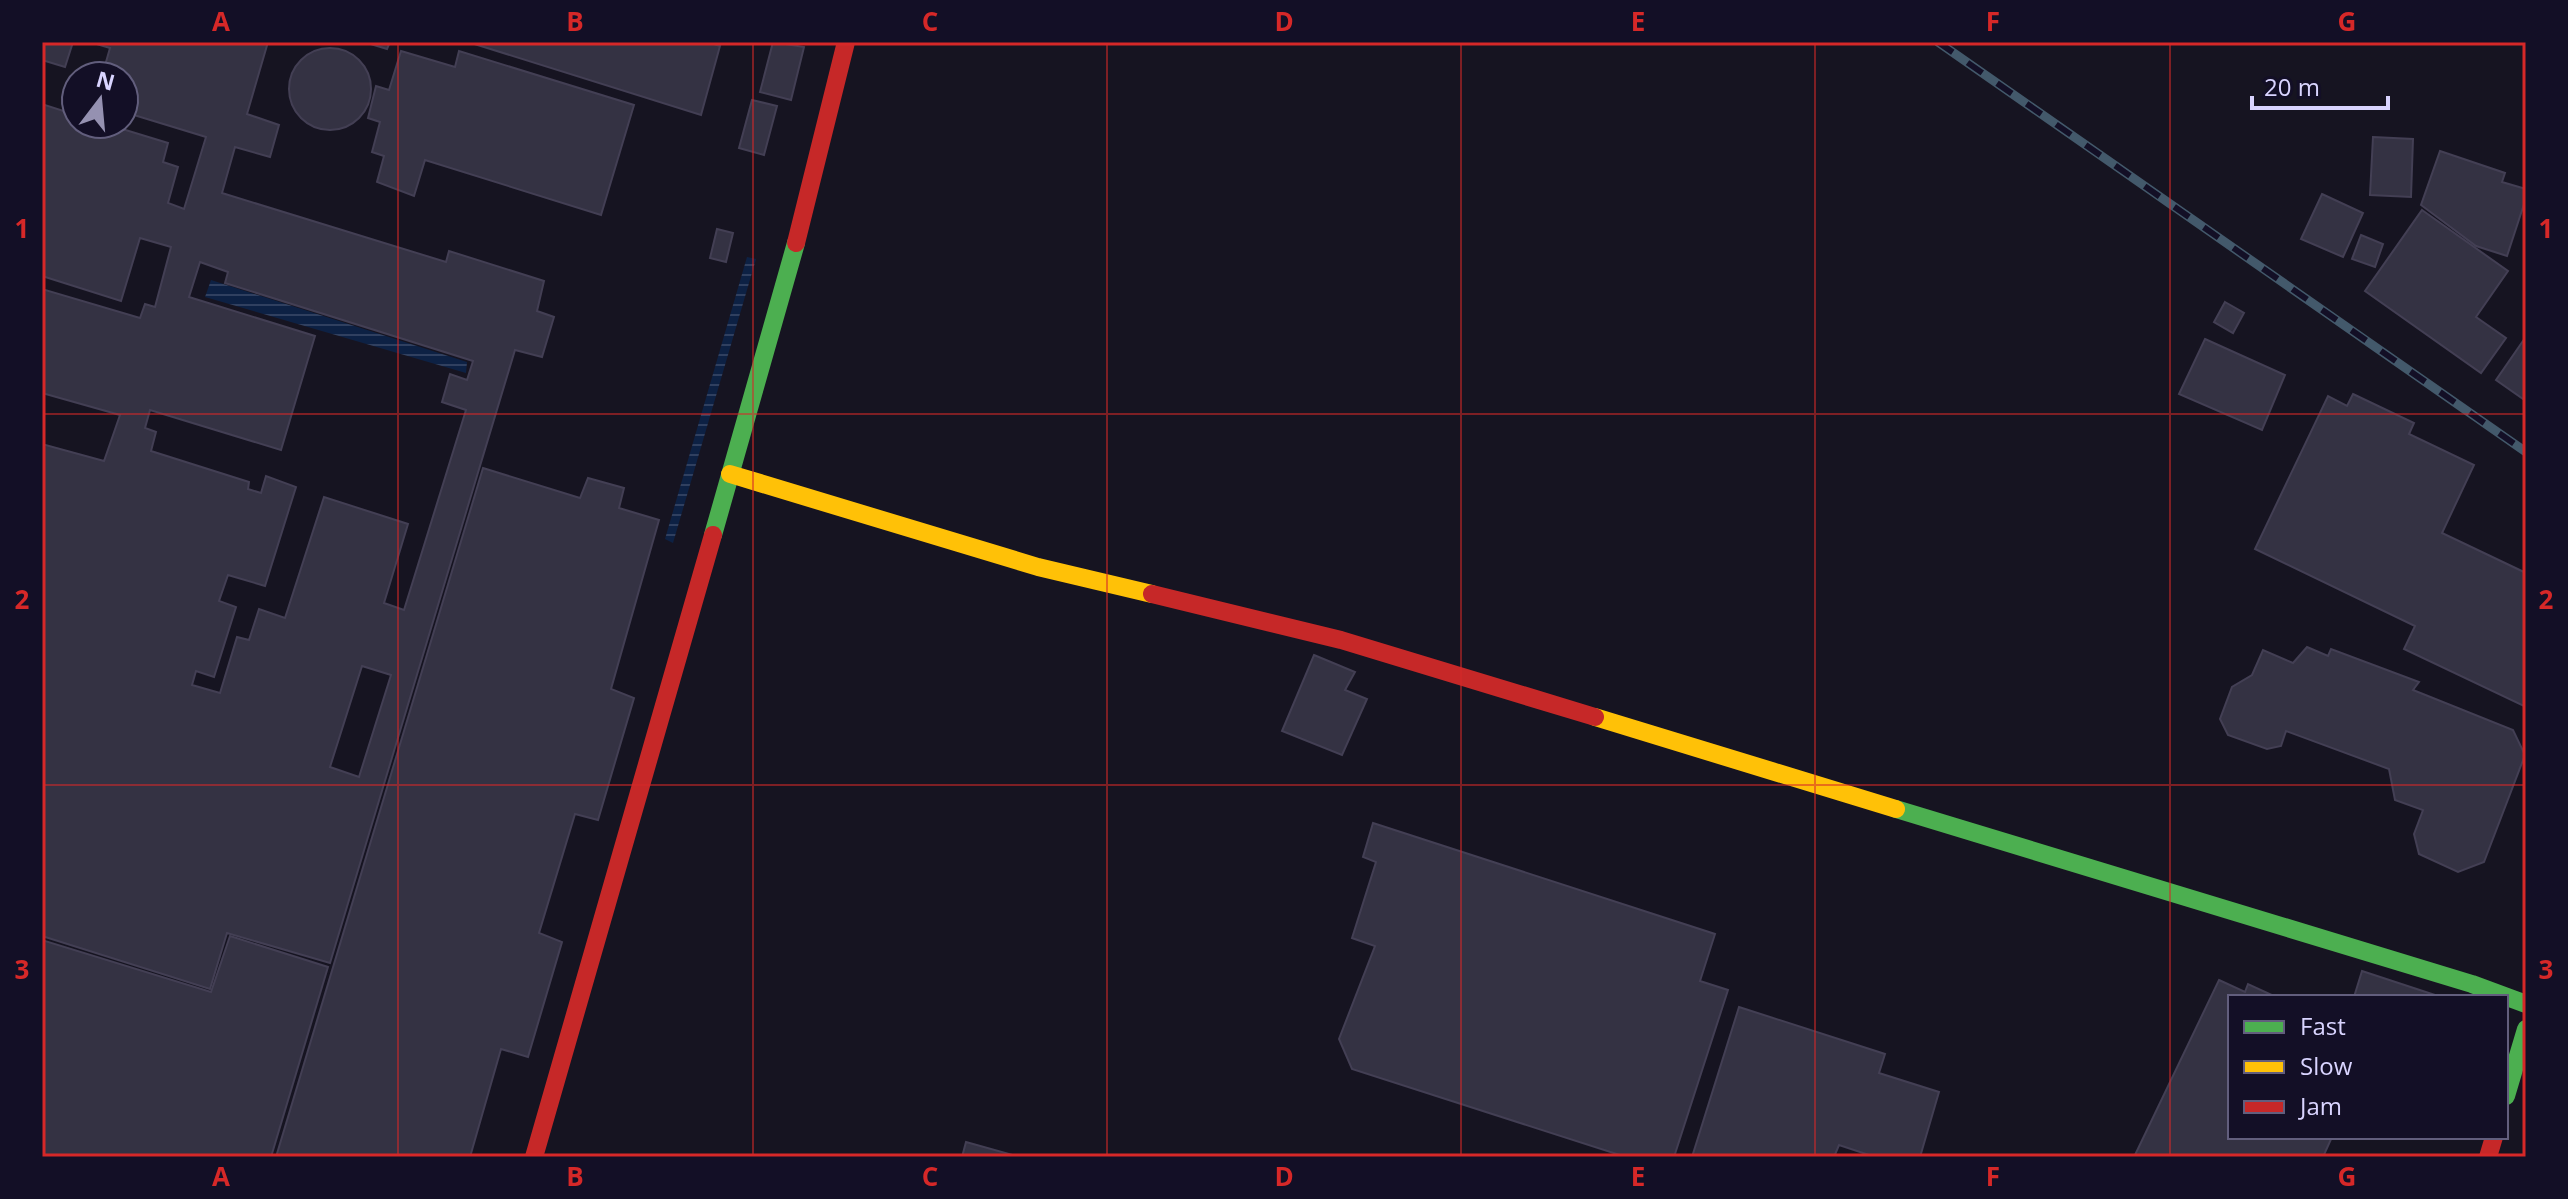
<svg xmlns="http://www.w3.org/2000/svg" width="2568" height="1199" font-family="'Open Sans',sans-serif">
<defs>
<pattern id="water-rules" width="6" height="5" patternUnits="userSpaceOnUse" patternTransform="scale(2)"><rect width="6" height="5" fill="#0d2144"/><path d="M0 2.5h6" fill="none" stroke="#304060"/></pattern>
</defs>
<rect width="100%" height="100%" fill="#161421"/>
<g fill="url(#water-rules)">
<polygon points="747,257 756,259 673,543 665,539"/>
<polygon points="211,280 467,362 466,373 205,297"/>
</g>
<g fill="#343243" stroke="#433f54" stroke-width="2" fill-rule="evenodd">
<polygon points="42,42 73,42 65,67 42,60"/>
<path d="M90,42H268L247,114L279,125L270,157L235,147L222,193L446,262L449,251L544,281L537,311L554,317L542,357L515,350L330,963L227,933L210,989L42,936V444L104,461L120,415L42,393V289L140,318L145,304L155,307L171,247L140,238L121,301L42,276V104L76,115V124H106L168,143L163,162L178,167L168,203L184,209L206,137L124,112V76H102L110,48ZM200,262L228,272L225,283L473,361L467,380L450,374L442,402L466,410L404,610L384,603L408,524L324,497L285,618L259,609L249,640L237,637L220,693L192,685L196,671L214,677L236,607L219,601L228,575L265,586L296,487L266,476L261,493L248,489L249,482L151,451L156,432L145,428L150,410L281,450L315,336L189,297ZM362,666L391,675L359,777L330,767Z"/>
<polygon points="364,42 390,42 387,49"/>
<polygon points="468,42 707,42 720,46 701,115"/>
<polygon points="773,42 804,47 791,100 760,92"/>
<circle cx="330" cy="89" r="41"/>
<polygon points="401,51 455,67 459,51 634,105 601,215 425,160 414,196 377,182 384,156 372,152 380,122 368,118 376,86 389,90"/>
<polygon points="752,100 777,106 764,155 739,148"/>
<polygon points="2373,137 2413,139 2411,197 2370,195"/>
<polygon points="2440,151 2505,173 2502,182 2526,189 2526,198 2507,256 2476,246 2421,205"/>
<polygon points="2322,194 2363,213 2343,257 2301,239"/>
<polygon points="2422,210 2508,271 2476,317 2506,338 2481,373 2365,291"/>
<polygon points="717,229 733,233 726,262 710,258"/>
<polygon points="2361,235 2383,244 2375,267 2352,259"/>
<polygon points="2225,302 2244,313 2233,333 2214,322"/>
<polygon points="2525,338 2526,339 2526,401 2496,380"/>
<polygon points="2205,339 2285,375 2262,430 2179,394"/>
<polygon points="2353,394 2414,423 2409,434 2474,465 2442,533 2526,573 2526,707 2404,649 2415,626 2255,549 2328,396 2347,406"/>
<polygon points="483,468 580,498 588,478 624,488 619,508 659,520 611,689 634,698 598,820 575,814 539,933 562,942 528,1057 501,1049 470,1157 276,1157"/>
<polygon points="2307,647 2328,656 2331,649 2419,682 2413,690 2513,730 2525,755 2484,862 2458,872 2419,854 2414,834 2423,810 2395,800 2389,769 2286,731 2281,746 2267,749 2228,735 2220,719 2232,687 2252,675 2263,650 2293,663"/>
<polygon points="1314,655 1355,672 1345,690 1367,699 1342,755 1282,731"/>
<polygon points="1373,823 1715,934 1700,981 1728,990 1674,1157 1626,1157 1352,1069 1339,1039 1375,946 1352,938 1376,862 1363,857"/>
<polygon points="230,936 328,967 271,1157 42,1157 42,940 211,992"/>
<polygon points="2362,971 2441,997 2354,997"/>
<polygon points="2219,980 2245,992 2248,984 2276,997 2230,997 2230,1137 2332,1137 2323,1157 2134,1157"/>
<polygon points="1739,1007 1885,1054 1879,1073 1939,1092 1920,1157 1875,1157 1839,1145 1834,1157 1692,1157"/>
<polygon points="966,1142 1020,1157 962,1157"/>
</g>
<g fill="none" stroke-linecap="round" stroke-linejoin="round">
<g stroke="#4caf50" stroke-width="18">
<polyline points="713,535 796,243"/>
<polyline points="1896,809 2472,984 2526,1004"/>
<polyline points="2506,1096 2526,1029"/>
</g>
<g stroke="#ffc107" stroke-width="18">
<polyline points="730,474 1038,567 1152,594"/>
<polyline points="1595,717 1896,809"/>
</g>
<g stroke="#c62828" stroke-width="18">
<polyline points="796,243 846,42"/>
<polyline points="1152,594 1341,640 1595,717"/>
<polyline points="534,1157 713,535"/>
<polyline points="2488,1157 2494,1137"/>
</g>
<g stroke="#43596b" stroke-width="9">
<polyline id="rail" points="1938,42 2526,452"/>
</g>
<use href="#rail" stroke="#130f26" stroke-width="6" stroke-dasharray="18" stroke-linecap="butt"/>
</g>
<path fill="none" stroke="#d62828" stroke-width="2" stroke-opacity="0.55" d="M398,42V1157M753,42V1157M1107,42V1157M1461,42V1157M1815,42V1157M2170,42V1157M42,414H2526M42,785H2526"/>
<rect width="2568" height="1199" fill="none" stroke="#130f26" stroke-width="88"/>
<rect x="2228" y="995" width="280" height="144" fill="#130f26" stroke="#625e7d" stroke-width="2"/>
<rect x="2244" y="1021" width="40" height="12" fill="#4caf50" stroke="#625e7d" stroke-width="2"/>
<text x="2300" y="1035" font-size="24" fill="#d9d4ff">Fast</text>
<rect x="2244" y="1061" width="40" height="12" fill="#ffc107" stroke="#625e7d" stroke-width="2"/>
<text x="2300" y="1075" font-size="24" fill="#d9d4ff">Slow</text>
<rect x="2244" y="1101" width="40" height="12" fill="#c62828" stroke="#625e7d" stroke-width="2"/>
<text x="2300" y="1115" font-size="24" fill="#d9d4ff">Jam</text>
<g transform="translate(100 100) rotate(16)"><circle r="38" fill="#130f26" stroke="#625e7d" stroke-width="2"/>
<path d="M0-6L14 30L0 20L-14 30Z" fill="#9591b1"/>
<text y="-12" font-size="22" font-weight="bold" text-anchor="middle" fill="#d9d4ff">N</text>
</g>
<path d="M2252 96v12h136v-12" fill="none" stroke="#d9d4ff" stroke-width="4"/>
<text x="2264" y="96" font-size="24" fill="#d9d4ff" stroke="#130f26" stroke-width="6" paint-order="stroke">20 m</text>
<rect x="44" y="44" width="2480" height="1111" fill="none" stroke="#d62828" stroke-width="3"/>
<g font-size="26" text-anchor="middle" font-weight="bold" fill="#d62828">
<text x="221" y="31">A</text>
<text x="575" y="31">B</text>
<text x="930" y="31">C</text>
<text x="1284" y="31">D</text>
<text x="1638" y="31">E</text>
<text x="1993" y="31">F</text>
<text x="2347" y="31">G</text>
<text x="22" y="238">1</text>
<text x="2546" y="238">1</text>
<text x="22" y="609">2</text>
<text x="2546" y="609">2</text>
<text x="22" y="979">3</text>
<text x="2546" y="979">3</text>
<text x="221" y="1186">A</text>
<text x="575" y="1186">B</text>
<text x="930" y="1186">C</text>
<text x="1284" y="1186">D</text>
<text x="1638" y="1186">E</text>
<text x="1993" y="1186">F</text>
<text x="2347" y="1186">G</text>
</g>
</svg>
